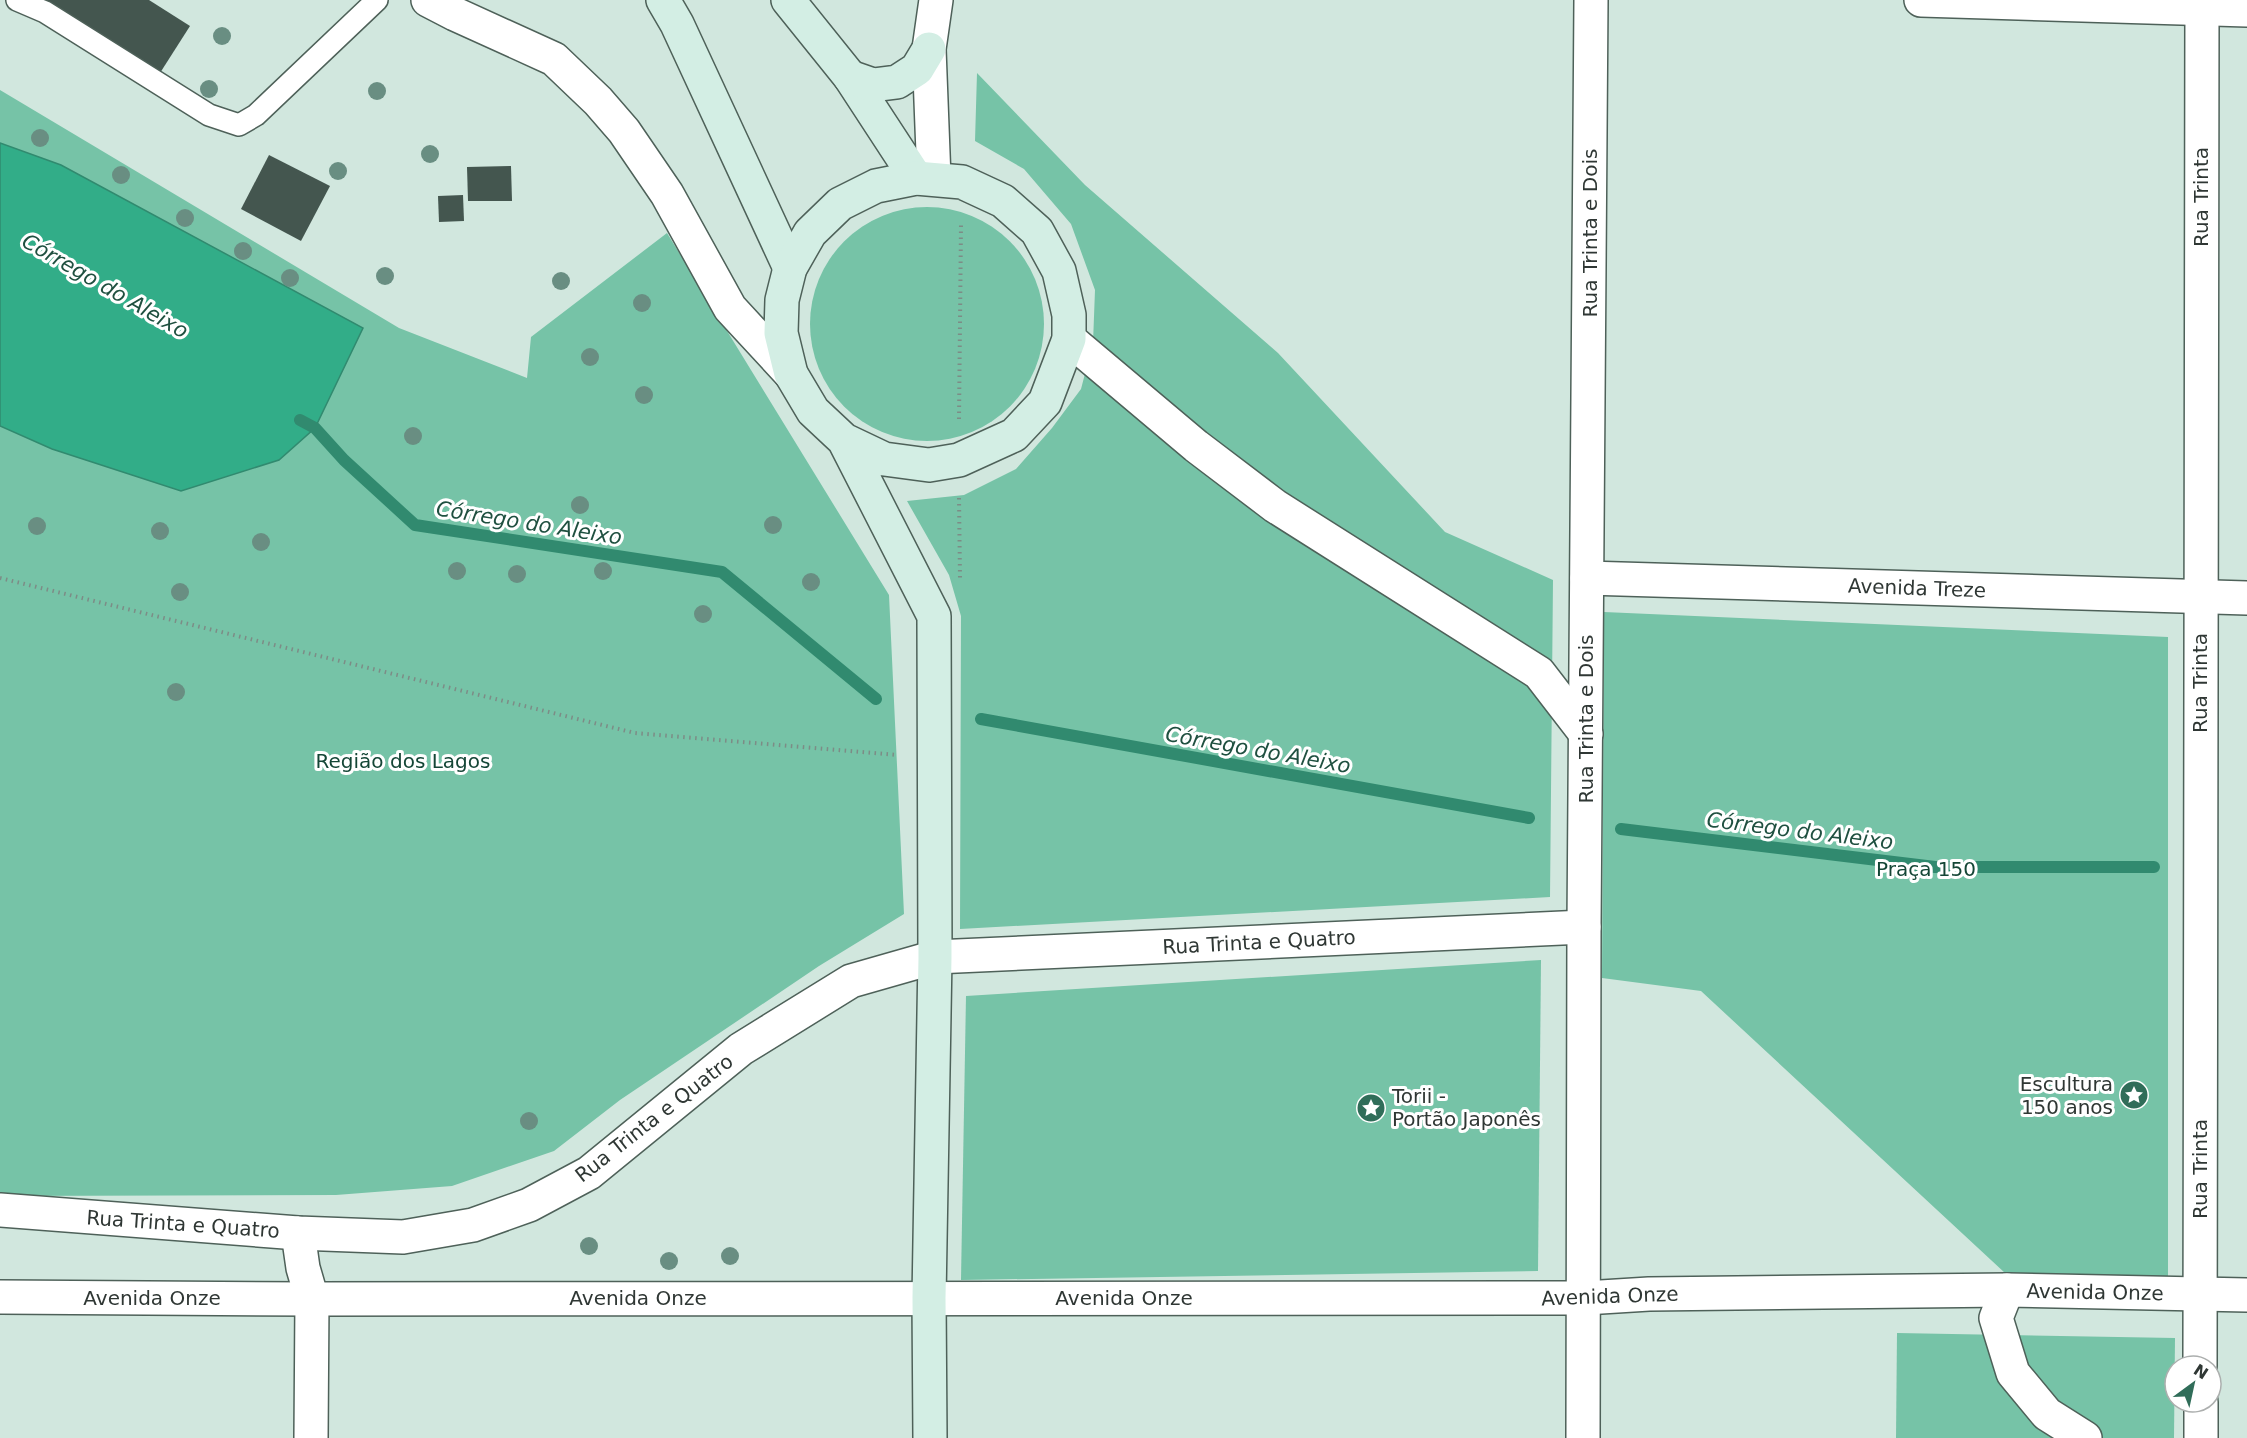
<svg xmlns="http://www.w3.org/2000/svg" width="2247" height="1438" font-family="'DejaVu Sans',sans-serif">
<rect width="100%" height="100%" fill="#d1e7de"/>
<g fill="#76c3a7">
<polygon points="977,73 1085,185 1278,353 1445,532 1553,580 1550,897 960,929 961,616 949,575 907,501 964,495 1016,469 1052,428 1081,389 1093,343 1095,290 1071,224 1024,169 975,141"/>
<polygon points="0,90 399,328 527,378 531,337 667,233 889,595 904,914 819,966 620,1100 554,1151 452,1186 336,1195 0,1196"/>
<circle cx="927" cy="324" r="117"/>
<polygon points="1604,612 2168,637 2168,1282 2005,1273 1701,991 1602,978"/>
<polygon points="1541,960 1538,1271 961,1280 966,996"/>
<polygon points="1897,1333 2175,1338 2174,1438 1896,1438"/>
</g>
<polygon fill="#32ad88" stroke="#318a6f" stroke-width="1.5" points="0,143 61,165 363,328 315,428 279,460 181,491 52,449 0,426"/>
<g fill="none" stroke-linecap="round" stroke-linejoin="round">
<g stroke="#318a6f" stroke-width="12">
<polyline points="300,420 315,428 344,460 415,525 722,572 876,699"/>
<polyline points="981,719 1529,818"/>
<polyline points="1621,829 1935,867 2154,867"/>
</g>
</g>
<g fill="#44564f">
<polygon points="46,0 149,0 190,26 160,73"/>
<polygon points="269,155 330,186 301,241 241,209"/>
<polygon points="511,166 512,201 468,201 467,167"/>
<polygon points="463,195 464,221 439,222 438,196"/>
</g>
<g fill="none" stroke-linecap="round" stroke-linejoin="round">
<g stroke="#4e6159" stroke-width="24">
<polyline id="lane" points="17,0 45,12 209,115 239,125 256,115 377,0"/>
</g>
<g stroke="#4e6159" stroke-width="36">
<g id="street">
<polyline points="428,0 455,14 554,59 598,101 624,131 667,194 730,308 791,374"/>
<polyline points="1921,0 2247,10"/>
<polyline points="934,179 929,49 936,0"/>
<polyline points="1069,339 1196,446 1275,506 1539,673 1586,734"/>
<polyline points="1587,578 2247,598"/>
<polyline points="0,1210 298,1233 403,1237 473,1225 529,1205 589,1173 741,1049 851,981 935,957 1584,927"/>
<polyline points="298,1233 303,1268 312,1299 311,1438"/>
<polyline points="2007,1290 1996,1318 2013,1373 2047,1414 2085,1438"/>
<polyline points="0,1297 312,1299 1521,1298 1585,1298 1649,1294 2007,1290 2247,1295"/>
<polyline points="2200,1366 2202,0"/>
<polyline points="2201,1402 2201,1438"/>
<polyline points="1583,1438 1584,927 1591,0"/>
</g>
</g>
<g stroke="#4e6159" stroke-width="36">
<g id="secondary">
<polyline points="663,0 677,24 790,268"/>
<polyline points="788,0 850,77 916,178"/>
<polyline points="850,77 873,85 897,82 917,69 929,49"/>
<polyline points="844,440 884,459 929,465 959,460 1014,435 1045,402 1069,339 1069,315 1059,271 1037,231 1003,201 962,182 916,178 876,186 840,204 810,233 790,268 782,300 781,333 791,374 813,411 844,440 934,616 935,957 929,1298 930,1438"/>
</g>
</g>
<g stroke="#7d8c86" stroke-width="4" stroke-dasharray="1.5 4.5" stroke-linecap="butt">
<polyline points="959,419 961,225"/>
<polyline points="959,498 960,578"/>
<polyline points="0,578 635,733 898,755"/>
</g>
<use href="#lane" stroke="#fff" stroke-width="21"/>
<use href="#street" stroke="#fff" stroke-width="33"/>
<use href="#secondary" stroke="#d3eee4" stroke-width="33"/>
</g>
<g fill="#698e82">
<circle cx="222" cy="36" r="9"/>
<circle cx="209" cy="89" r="9"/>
<circle cx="377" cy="91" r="9"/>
<circle cx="40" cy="138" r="9"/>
<circle cx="430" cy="154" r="9"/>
<circle cx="338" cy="171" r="9"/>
<circle cx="121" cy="175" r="9"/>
<circle cx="185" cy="218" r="9"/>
<circle cx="243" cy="251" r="9"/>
<circle cx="385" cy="276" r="9"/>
<circle cx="290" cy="278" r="9"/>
<circle cx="561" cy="281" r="9"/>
<circle cx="642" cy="303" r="9"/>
<circle cx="590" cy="357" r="9"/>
<circle cx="644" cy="395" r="9"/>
<circle cx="413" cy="436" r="9"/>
<circle cx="580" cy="505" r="9"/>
<circle cx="773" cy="525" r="9"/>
<circle cx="37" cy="526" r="9"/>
<circle cx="160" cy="531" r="9"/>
<circle cx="261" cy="542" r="9"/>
<circle cx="457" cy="571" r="9"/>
<circle cx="603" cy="571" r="9"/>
<circle cx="517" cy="574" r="9"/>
<circle cx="811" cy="582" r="9"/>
<circle cx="180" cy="592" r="9"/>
<circle cx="703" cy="614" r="9"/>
<circle cx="176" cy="692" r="9"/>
<circle cx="529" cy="1121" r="9"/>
<circle cx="589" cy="1246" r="9"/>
<circle cx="730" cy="1256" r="9"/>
<circle cx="669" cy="1261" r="9"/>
</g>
<defs>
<g id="sight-disc" transform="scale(1.5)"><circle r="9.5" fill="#306d59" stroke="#fff"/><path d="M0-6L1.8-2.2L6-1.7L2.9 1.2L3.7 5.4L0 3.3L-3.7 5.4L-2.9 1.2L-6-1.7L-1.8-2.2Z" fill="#fff"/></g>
</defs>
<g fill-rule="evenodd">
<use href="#sight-disc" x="2134" y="1095"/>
<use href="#sight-disc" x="1371" y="1108"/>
</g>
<g text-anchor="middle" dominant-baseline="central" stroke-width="6" stroke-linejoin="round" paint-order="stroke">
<g font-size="20" fill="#2f3734" stroke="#fff">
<text transform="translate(2201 197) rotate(-90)">Rua Trinta</text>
<text transform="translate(1590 233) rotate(-90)">Rua Trinta e Dois</text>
<text transform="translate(1917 588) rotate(2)">Avenida Treze</text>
<text transform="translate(2200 683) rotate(-90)">Rua Trinta</text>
<text transform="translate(1586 719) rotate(-90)">Rua Trinta e Dois</text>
<text transform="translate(1259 942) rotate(-3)">Rua Trinta e Quatro</text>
<text transform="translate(654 1118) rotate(-38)">Rua Trinta e Quatro</text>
<text transform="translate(2200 1169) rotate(-90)">Rua Trinta</text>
<text transform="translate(183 1224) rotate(4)">Rua Trinta e Quatro</text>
<text transform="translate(2095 1292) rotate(1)">Avenida Onze</text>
<text transform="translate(1610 1296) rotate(-2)">Avenida Onze</text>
<text x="152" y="1298">Avenida Onze</text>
<text x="638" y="1298">Avenida Onze</text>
<text x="1124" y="1298">Avenida Onze</text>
</g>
<g font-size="20" fill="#144636" stroke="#fff">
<text x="403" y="761">Região dos Lagos</text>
<text x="1926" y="869">Praça 150</text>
</g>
<g font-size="20" fill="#2f3734" stroke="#fff" text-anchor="end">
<text x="2113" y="1084">Escultura<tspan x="2113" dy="23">150 anos</tspan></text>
<text x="1392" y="1096" text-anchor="start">Torii -<tspan x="1392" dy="23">Portão Japonês</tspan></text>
</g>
<g font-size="21" font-style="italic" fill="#1f5040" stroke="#fff">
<text transform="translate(105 286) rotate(30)">Córrego do Aleixo</text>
<text transform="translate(529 523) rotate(9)">Córrego do Aleixo</text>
<text transform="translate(1258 750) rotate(10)">Córrego do Aleixo</text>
<text transform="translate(1800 831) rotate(7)">Córrego do Aleixo</text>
</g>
</g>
<g transform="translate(2193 1384) rotate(33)"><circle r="28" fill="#ffffff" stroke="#acafae" stroke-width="1.5"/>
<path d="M0-4.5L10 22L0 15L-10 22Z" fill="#306d59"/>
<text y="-9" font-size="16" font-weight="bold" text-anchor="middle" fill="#2f3734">N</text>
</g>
</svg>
